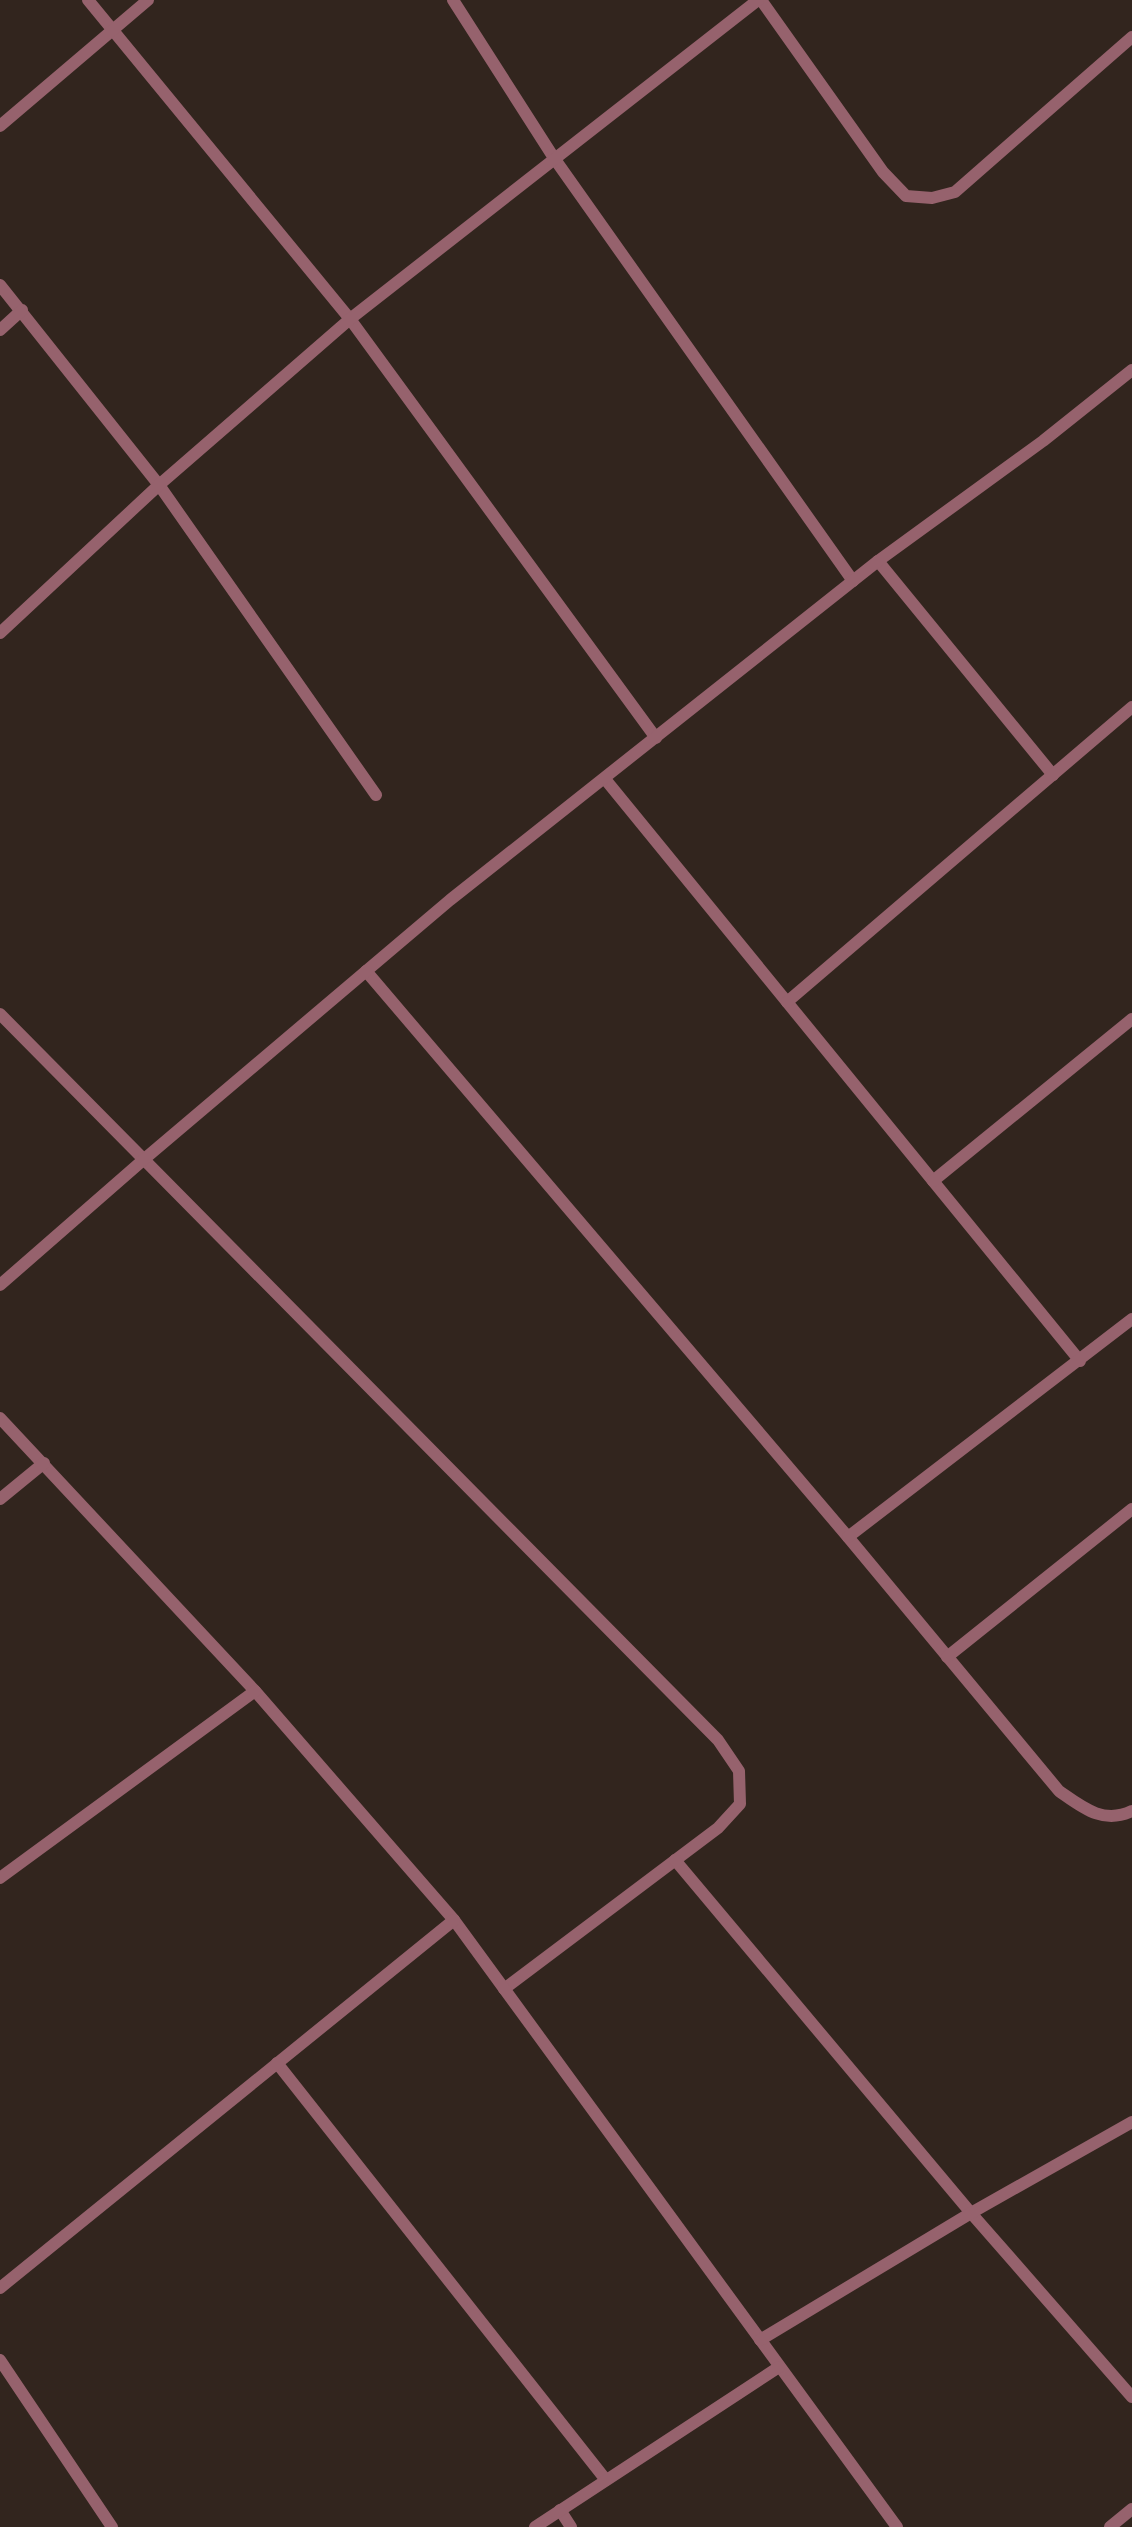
<svg xmlns="http://www.w3.org/2000/svg" width="1132" height="2527" font-family="Helvetica,sans-serif">
<rect width="100%" height="100%" fill="#32251e"/>
<g fill="none" stroke-linecap="round" stroke-linejoin="round">
<g stroke="#96626d" stroke-width="12">
<polyline points="88,0 350,319 656,738"/>
<polyline points="453,0 554,158 853,581"/>
<polyline points="761,0 883,172 906,196 932,198 955,192 1132,37"/>
<polyline points="0,126 148,0"/>
<polyline points="0,285 159,485 376,795"/>
<polyline points="0,330 22,310"/>
<polyline points="878,561 1053,775"/>
<polyline points="0,633 159,485 350,319 758,0"/>
<polyline points="605,779 1080,1361"/>
<path d="M366,971L848,1537L1059,1791C1082,1807 1103,1825 1132,1811"/>
<polyline points="787,1002 1132,707"/>
<polyline points="0,1014 718,1740 739,1771 740,1804 718,1828 504,1989"/>
<polyline points="933,1181 1132,1019"/>
<polyline points="0,1285 142,1161 450,900 878,561 1043,441 1132,370"/>
<polyline points="0,1418 255,1691 454,1920 897,2527"/>
<polyline points="0,1499 44,1463"/>
<polyline points="848,1537 1132,1319"/>
<polyline points="947,1657 1132,1509"/>
<polyline points="675,1860 971,2213 1132,2397"/>
<polyline points="0,1878 255,1691"/>
<polyline points="277,2063 606,2480"/>
<polyline points="0,2288 454,1920"/>
<polyline points="760,2340 971,2213 1132,2122"/>
<polyline points="0,2360 112,2527"/>
<polyline points="560,2510 571,2527"/>
<polyline points="535,2527 779,2367"/>
<polyline points="1110,2527 1132,2509"/>
</g>
</g>
</svg>
